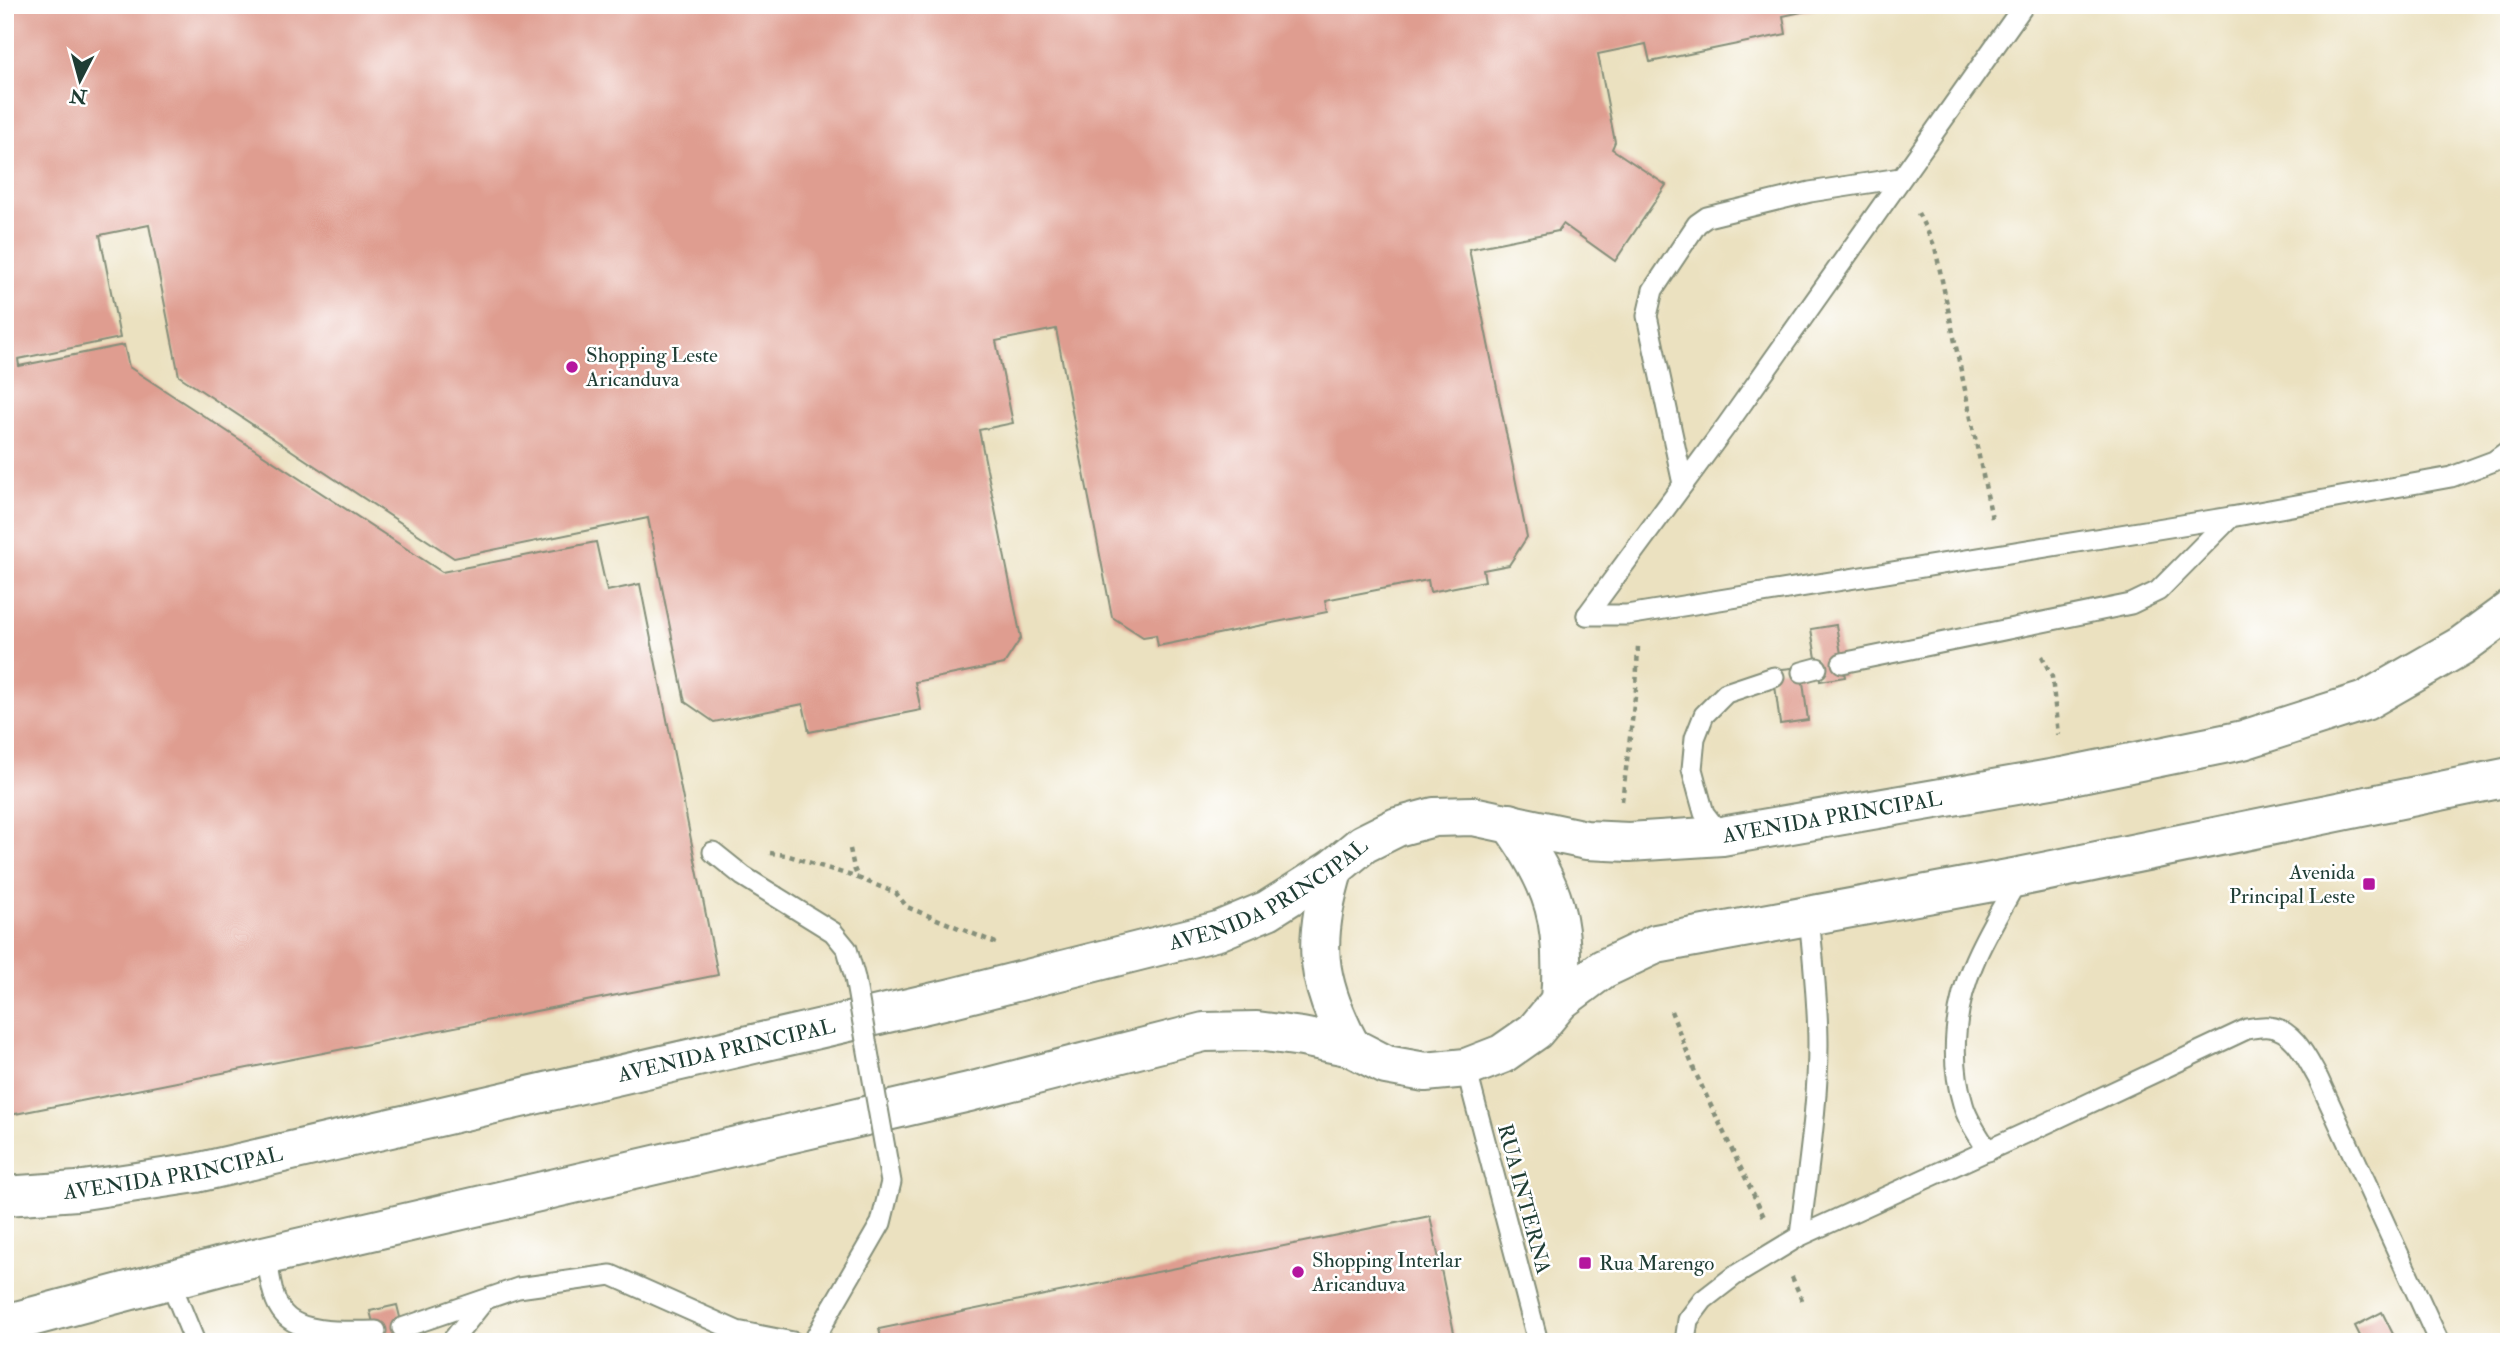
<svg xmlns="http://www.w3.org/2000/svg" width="2514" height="1347" font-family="'IM FELL Double Pica',serif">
<rect width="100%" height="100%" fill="#fff"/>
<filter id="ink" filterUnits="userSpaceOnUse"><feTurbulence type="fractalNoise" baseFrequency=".0143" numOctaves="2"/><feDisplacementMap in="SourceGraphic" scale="14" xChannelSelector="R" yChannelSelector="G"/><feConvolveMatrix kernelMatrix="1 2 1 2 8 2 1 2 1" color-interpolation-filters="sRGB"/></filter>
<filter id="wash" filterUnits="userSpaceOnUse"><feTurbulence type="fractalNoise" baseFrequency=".00686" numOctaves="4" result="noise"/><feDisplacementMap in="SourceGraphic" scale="28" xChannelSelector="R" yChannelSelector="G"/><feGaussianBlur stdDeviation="1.57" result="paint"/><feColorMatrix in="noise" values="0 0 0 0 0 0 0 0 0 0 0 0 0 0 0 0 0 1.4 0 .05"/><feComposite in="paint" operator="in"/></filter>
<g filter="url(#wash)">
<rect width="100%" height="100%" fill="#ebe1c0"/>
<g id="blocks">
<g fill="#df9d90">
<polygon points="5,5 1830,5 1830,6 1783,16 1786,34 1650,62 1646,44 1598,54 1615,142 1612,149 1666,185 1615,261 1563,224 1558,231 1469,249 1527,537 1509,565 1483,570 1485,581 1430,592 1428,580 1325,600 1327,612 1158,646 1156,635 1143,637 1112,617 1056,329 996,341 1013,423 979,430 1021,638 1004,664 915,682 921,710 809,732 803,704 714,722 685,702 648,518 454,558 179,376 149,225 100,235 120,338 18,359 19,366 124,345 129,367 442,572 596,542 607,591 640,584 718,975 5,1116"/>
<polygon points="1836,625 1845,677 1820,681 1811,629"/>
<polygon points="1801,667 1808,720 1780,724 1773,670"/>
<polygon points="1430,1216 1456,1342 882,1342 879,1329"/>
<polygon points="397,1305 406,1342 378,1342 370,1311"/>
<polygon points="2382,1312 2397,1342 2363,1342 2355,1326"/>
</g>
</g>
</g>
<g filter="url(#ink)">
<use href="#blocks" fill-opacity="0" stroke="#858f7a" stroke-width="2"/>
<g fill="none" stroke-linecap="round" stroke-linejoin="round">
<g stroke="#858f7a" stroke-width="23">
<g id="service">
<polyline points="1683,484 1647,316 1653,290 1697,224 1707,217 1810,192 1900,178"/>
<polyline points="1587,615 1727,425 2024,5"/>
<polyline points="1587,615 1627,615 2231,517"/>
<polyline points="1842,663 2131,604 2158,591 2231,517 2451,477 2494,461 2509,450"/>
<polyline points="1802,672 1817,668"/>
<polyline points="1722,836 1704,813 1699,795 1692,769 1695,738 1704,715 1726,693 1774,677"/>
<polyline points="713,852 743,876 775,896"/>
<polyline points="1466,1068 1538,1342"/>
<path d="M1988,1151C1979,1136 1967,1120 1963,1104C1949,1058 1955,1005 1974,962C1986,933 2004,905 2019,877"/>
<path d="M1800,1236C1807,1173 1818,1108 1818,1044C1818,1002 1813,959 1809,916"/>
<path d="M266,1255C270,1273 271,1300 284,1314C302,1335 350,1331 376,1331"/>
<polyline points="170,1281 195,1342"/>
<polyline points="402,1328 518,1288 611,1275 737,1331 793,1342"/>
<polyline points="451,1342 483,1302"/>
<polyline points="813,1342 833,1306"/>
<path d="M1685,1342L1688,1320L1703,1300L1734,1276L1800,1236L2028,1132L2247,1029C2254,1028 2262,1026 2269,1027C2294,1029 2307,1059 2318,1078L2439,1342"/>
</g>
</g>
<g stroke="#858f7a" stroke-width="42">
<g id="tertiary">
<path d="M1510,823C1555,885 1566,924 1560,1001"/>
<path d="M1334,868C1312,940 1315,981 1351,1047"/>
<path id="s1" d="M5,1196L77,1191L196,1173L952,998L1218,931L1268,910L1334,868L1363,844L1397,827L1434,817L1473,816L1586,840L1629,842L1722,836L2062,777L2243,740L2365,701L2461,646L2509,611"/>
<polyline points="5,1324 225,1265 969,1092 1204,1032 1257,1031 1302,1037 1351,1047 1386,1065 1425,1072 1466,1068 1502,1054 1535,1031 1560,1001 1603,969 1656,944 2019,877 2509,777"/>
</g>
</g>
<g stroke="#858f7a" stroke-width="4.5" stroke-dasharray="5 5" stroke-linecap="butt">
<polyline points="1918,213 1935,247 1993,523"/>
<polyline points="2042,656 2052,677 2058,735"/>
<polyline points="1622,801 1636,689 1638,646"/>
<polyline points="850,849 854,868 858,878 896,893 907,907 996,943"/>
<polyline points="770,853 786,855 858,878"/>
<polyline points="1671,1011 1695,1072 1765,1219"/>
<polyline points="1792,1277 1803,1302"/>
</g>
<use href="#service" stroke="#fff" stroke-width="19"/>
<use href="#tertiary" stroke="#fff" stroke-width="38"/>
<g stroke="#858f7a" stroke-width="23" stroke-linecap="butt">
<polyline id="service-bridge" points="775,896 833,932 847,949 855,978 891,1182 881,1223 833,1306"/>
</g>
<use href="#service-bridge" stroke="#fff" stroke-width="19"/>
</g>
</g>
<g fill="#b5179e" stroke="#fff" stroke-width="2.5">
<circle cx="572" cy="367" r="7"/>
<rect x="2362" y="877" width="14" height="14" rx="3.5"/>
<rect x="1578" y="1256" width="14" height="14" rx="3.5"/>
<circle cx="1298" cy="1272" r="7"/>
</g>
<g text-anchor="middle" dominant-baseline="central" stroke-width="5" stroke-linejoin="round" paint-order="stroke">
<g font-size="21" fill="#1f3d34" stroke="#fff" text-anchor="start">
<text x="586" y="355">Shopping Leste<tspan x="586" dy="24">Aricanduva</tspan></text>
<text x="2355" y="872" text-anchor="end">Avenida<tspan x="2355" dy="24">Principal Leste</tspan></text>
<text x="1312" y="1260">Shopping Interlar<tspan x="1312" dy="24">Aricanduva</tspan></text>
<text x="1599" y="1263">Rua Marengo</text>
</g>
<g font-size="21" fill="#1f3d34" stroke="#fff">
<text stroke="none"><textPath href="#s1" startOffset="1892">AVENIDA PRINCIPAL</textPath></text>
<text stroke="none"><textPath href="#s1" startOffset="1304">AVENIDA PRINCIPAL</textPath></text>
<text stroke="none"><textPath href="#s1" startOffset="737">AVENIDA PRINCIPAL</textPath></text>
<text stroke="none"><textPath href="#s1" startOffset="170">AVENIDA PRINCIPAL</textPath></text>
<text transform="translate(1524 1199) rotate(75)">RUA INTERNA</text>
</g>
</g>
<rect width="2514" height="1347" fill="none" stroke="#fff" stroke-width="28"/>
<g transform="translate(80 80) rotate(186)" stroke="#ffffff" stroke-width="5" paint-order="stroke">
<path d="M0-5L12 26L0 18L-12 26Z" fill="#1f3d34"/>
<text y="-10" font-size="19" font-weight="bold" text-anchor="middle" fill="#1f3d34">N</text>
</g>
</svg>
